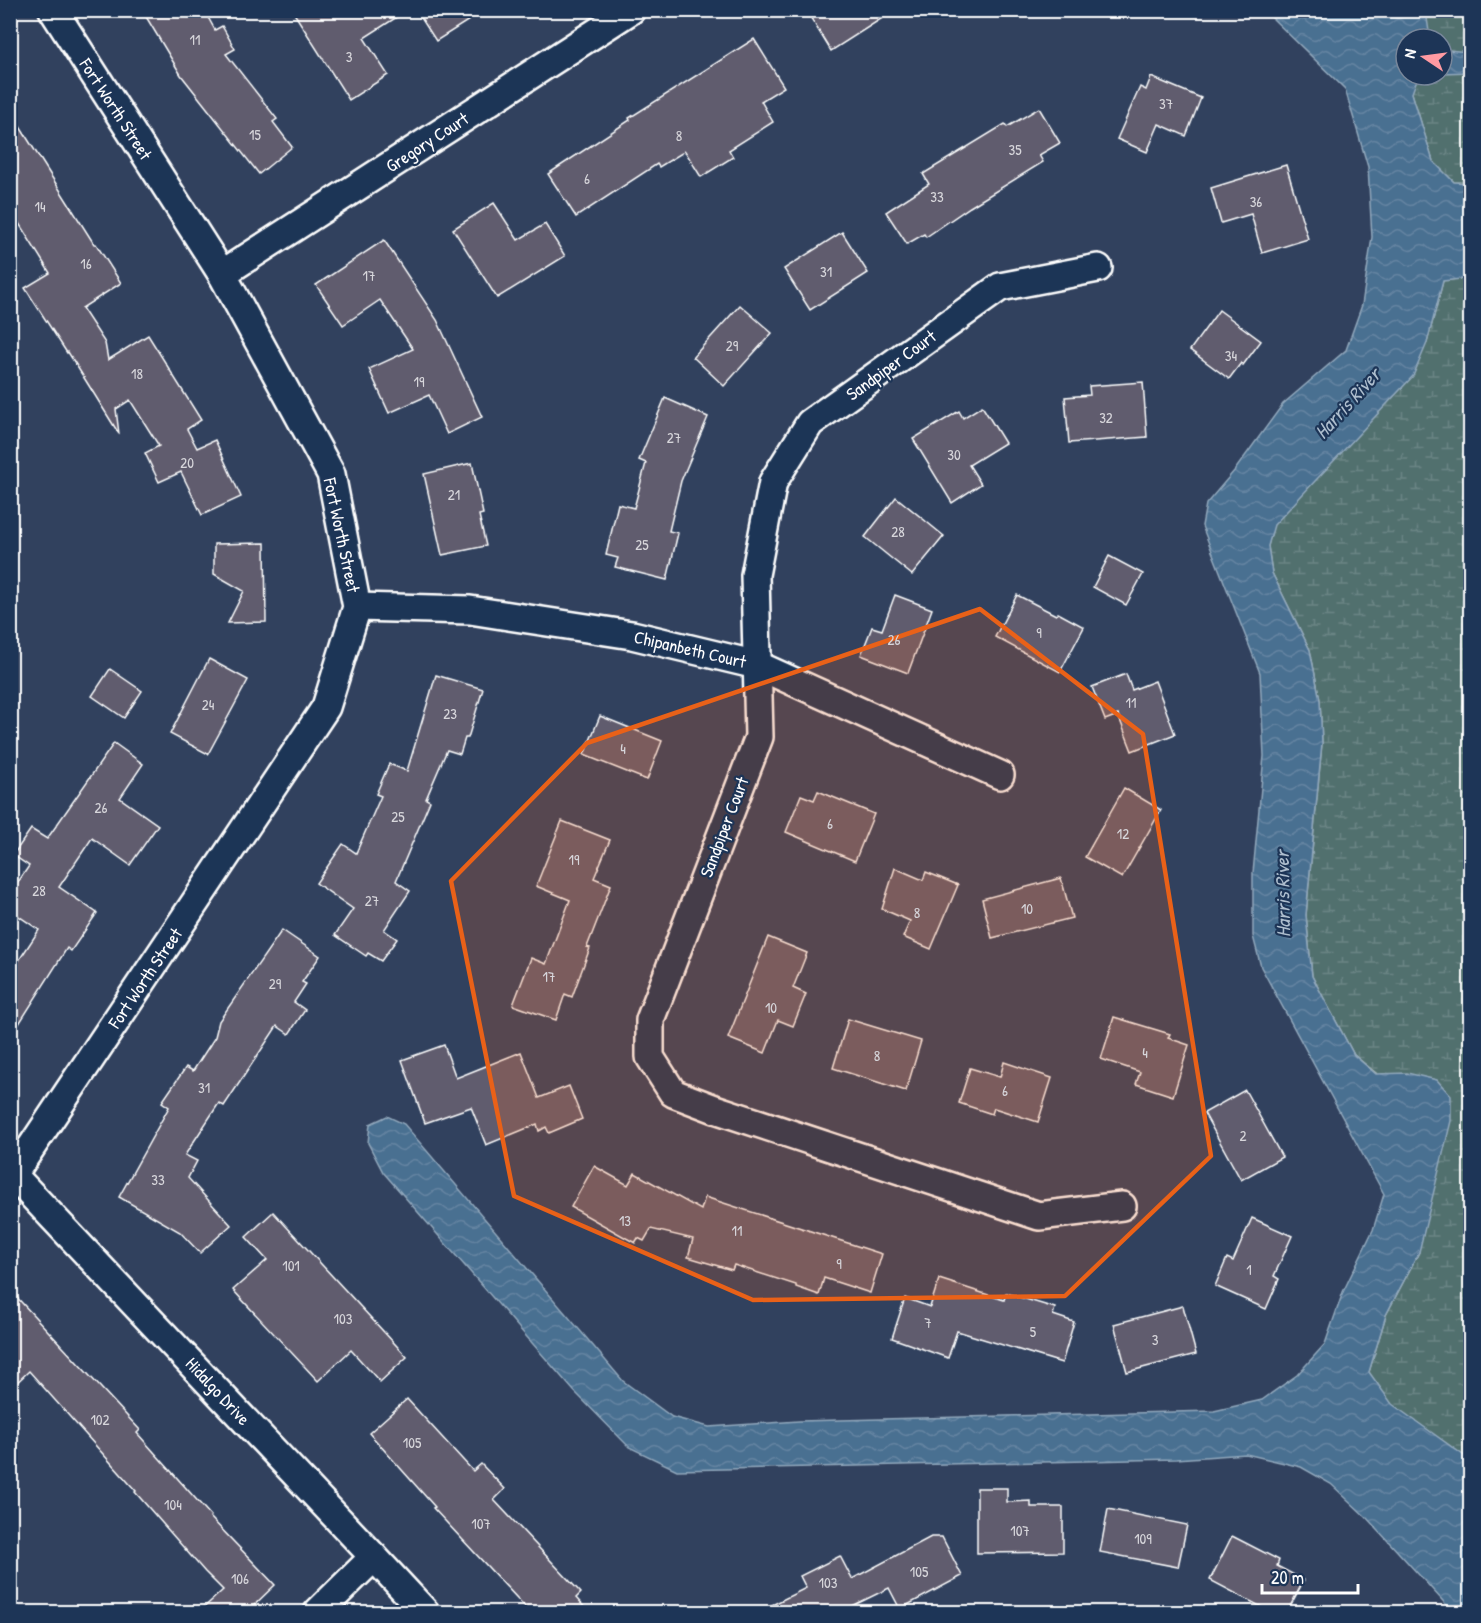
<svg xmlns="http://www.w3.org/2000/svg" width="1481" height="1623" font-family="'Patrick Hand',sans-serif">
<defs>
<pattern id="wetland-marsh" width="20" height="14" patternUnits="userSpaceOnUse" patternTransform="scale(1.5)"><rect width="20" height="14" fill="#516f6e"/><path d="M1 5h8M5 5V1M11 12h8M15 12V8" fill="none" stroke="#6b8584"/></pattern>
<pattern id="water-waves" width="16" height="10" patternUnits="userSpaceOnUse" patternTransform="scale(1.5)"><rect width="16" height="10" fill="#4a6f91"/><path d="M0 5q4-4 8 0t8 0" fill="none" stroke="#6585a2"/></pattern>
</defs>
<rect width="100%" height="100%" fill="#31415e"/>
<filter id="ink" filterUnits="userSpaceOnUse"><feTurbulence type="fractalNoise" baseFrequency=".0167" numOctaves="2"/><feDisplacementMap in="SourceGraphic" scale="12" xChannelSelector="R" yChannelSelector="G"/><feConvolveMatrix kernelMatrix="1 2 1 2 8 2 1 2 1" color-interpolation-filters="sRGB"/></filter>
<g filter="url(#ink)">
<g fill="url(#wetland-marsh)" stroke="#a8b7b6" stroke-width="1.5" fill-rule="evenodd">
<path d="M1346,11H1470V183L1454,182L1433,162L1412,93ZM1406,39H1442V75H1406Z"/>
<polygon points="1470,217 1470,1575 1369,1372 1386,1315 1419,1252 1398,1091 1354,1055 1312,976 1306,915 1322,743 1320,700 1310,650 1272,573 1268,546 1273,525 1427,343 1443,281"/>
</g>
<g fill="url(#water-waves)" stroke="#92a9bd" stroke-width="1.5">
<path d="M1266,11H1374C1385,17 1400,21 1411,14V11H1426L1430,39H1406V75H1426L1416,82L1412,93L1433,161L1454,182L1470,183V283L1461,279L1443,281L1427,343L1413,376L1274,525L1268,546L1272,573L1310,650L1320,700L1322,743L1306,915L1312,976L1354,1055L1376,1074L1407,1073L1437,1080L1451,1096V1121L1419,1252L1386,1315L1369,1372L1392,1404L1470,1460V1612H1453L1366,1517L1331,1484L1301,1467L1246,1454L1176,1459L677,1470L629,1447L574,1391L383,1172L368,1143L370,1124L387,1116L404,1124L623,1381L672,1417L709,1427L799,1421L1214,1411L1262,1400L1297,1375L1325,1344L1343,1292L1373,1230L1384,1194L1261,967L1253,936V873L1264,756L1260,673L1202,526L1206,504L1235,470L1283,404L1346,350L1362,305L1372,237L1368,167L1345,89L1268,14Z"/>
<polygon points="1442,48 1446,50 1470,52 1470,72 1442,73"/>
</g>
<g fill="#605c6e" stroke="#fff" stroke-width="1.5">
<polygon points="142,10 204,10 215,30 222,26 235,49 226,54 277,119 273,122 292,147 259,174 181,75"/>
<polygon points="292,10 408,10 364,38 388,75 349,100"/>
<polygon points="416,10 485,10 436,41"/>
<polygon points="806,10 895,10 831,51"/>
<polygon points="754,39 784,87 761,101 773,122 729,150 733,157 701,177 685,151 659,167 657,164 576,217 548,174 630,120 629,118"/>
<polygon points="1151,77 1201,98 1186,136 1159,124 1147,152 1117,139 1140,87 1146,90"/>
<polygon points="1039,108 1060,143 1039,155 1043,162 970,207 926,237 924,234 907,244 886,212 929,184 923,174 1005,124 1007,127"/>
<polygon points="10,111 94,244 96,244 121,283 82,308 105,343 108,360 148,335 201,420 187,429 197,448 215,440 241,497 202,515 181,472 159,482 145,453 159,446 130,400 116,409 119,434 68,352 67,353 25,288 50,273 10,209"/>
<polygon points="1286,165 1308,239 1262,253 1251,214 1221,223 1211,188"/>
<polygon points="494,203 518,240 545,224 565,256 497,298 453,229"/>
<polygon points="842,232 868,273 810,310 784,269"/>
<polygon points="384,240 437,320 482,417 447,434 429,395 389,413 369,369 413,349 380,300 343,325 316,285"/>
<polygon points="740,305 772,333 724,386 693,357"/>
<polygon points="1219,310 1261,341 1243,365 1241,363 1229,379 1190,350"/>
<polygon points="1143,382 1147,437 1069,443 1065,397 1090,395 1089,386"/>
<polygon points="665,398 708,417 681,481 669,531 678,533 667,580 615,567 618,558 606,555 618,504 634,508 646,463 639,460"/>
<polygon points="982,406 1005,443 969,465 981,484 952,503 913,439 959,411 963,418"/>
<polygon points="472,463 483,514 479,515 486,546 442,555 424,474"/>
<polygon points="896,497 944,536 912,575 865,537"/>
<polygon points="265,543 266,622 228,623 244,591 214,574 214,544"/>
<polygon points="1109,556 1143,574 1126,605 1093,587"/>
<polygon points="895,595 932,609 908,673 861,655 872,627 882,630"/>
<polygon points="1017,595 1056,615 1058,613 1084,627 1060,672 995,637"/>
<polygon points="209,659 248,680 208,754 170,734"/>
<polygon points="110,669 142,691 124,718 92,696"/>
<polygon points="1126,674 1132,690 1155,681 1175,734 1132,751 1118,715 1105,720 1092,687"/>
<polygon points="436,675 483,689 468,738 465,738 460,754 447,750 426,799 430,801 396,881 410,891 384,930 397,939 381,961 368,953 366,956 335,935 353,909 316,883 343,844 356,853 381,796 376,794 389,764 407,771"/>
<polygon points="600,716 662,741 647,780 584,755"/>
<polygon points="114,743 143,764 120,798 158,825 130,865 92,838 59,887 97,913 71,951 67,948 10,1038 10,974 39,930 10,910 10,894 29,866 13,855 31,829 47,839"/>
<polygon points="1124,788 1161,810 1122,878 1085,857"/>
<polygon points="818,791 874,814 855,861 786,832 801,795 814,800"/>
<polygon points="562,821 610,840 594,878 611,885 587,947 590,948 572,997 565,994 556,1020 513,1005 531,958 546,964 570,900 536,886"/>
<polygon points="895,868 923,880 926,872 958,885 931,949 903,937 910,921 882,909"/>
<polygon points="1061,878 1072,918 992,938 982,899"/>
<polygon points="282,930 320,956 302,982 306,984 294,1002 305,1010 289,1034 277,1026 224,1106 219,1103 185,1155 197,1161 188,1178 231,1225 200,1253 180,1232 119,1197 169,1107 162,1102 186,1067 193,1071 215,1037 219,1021"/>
<polygon points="768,937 807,953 793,988 806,994 793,1026 778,1020 765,1053 728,1038"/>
<polygon points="1114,1017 1170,1034 1168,1038 1189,1045 1173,1096 1136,1084 1140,1072 1101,1059"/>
<polygon points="848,1019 921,1041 906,1091 833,1068"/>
<polygon points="444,1045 456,1078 521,1052 539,1098 569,1086 582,1119 549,1133 546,1127 539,1131 537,1124 486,1145 471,1107 425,1123 402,1060"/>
<polygon points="1004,1062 1052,1078 1038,1122 994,1108 992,1114 959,1103 970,1068 1000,1077"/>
<polygon points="1245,1090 1282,1157 1241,1180 1204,1113"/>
<polygon points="594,1166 628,1185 635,1173 701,1210 705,1197 882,1254 870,1293 824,1278 819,1295 796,1287 796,1285 734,1265 732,1270 688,1257 693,1239 651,1229 644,1241 638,1238 635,1243 571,1207"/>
<polygon points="273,1212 407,1357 380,1382 351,1350 318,1381 233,1290 267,1260 246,1237"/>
<polygon points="1252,1218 1292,1236 1274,1276 1279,1279 1266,1309 1215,1286 1227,1258 1233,1261"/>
<polygon points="939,1279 1004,1300 1006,1293 1055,1308 1053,1315 1074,1322 1062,1363 957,1331 948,1358 892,1338 905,1298 930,1307"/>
<polygon points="10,1290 140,1430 137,1433 211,1516 210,1517 275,1585 247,1612 199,1612 223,1590 205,1572 135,1492 136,1491 29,1371 10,1389"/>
<polygon points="1183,1306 1196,1354 1127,1372 1114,1324"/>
<polygon points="407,1399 473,1471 481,1464 505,1489 494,1500 581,1593 576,1598 589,1612 530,1612 433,1508 435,1507 369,1433"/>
<polygon points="977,1488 1007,1488 1007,1502 1031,1501 1031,1507 1063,1507 1063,1552 977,1553"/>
<polygon points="1108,1509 1187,1525 1178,1567 1100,1552"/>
<polygon points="1232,1536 1279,1560 1277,1566 1304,1580 1287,1612 1271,1612 1210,1580"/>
<polygon points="931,1537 942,1537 962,1576 900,1609 889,1588 840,1612 758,1612 806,1588 800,1576 840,1556 852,1579"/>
</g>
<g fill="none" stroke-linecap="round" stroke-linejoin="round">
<g stroke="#fff" stroke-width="32">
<g id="street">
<polyline points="1098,268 1000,287 810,423 773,482 755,575 759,737 650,1020 650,1057 673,1093 715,1109 1039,1216 1122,1206"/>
<polyline points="222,274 631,10"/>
<polyline points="357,607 470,610 632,635 757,665 1000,775"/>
<polyline points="10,1172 374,1557 425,1612"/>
<polyline points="10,1179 326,707 357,607 331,474 222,274 53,10"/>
<polyline points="318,1612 374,1557"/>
</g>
</g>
<use href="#street" stroke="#1d3557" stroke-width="27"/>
</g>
</g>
<path fill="#e96118" fill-opacity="0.2" stroke="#e96118" stroke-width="4.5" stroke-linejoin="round" d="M980,609L1143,734L1211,1156L1065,1296L753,1300L514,1196L451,881L587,743Z"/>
<g text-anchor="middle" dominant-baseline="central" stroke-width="4.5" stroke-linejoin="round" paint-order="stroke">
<g font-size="15" fill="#d7d6db">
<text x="195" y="39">11</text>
<text x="349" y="56">3</text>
<text x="1166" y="103">37</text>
<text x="255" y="134">15</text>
<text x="679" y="135">8</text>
<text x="1015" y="149">35</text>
<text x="587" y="178">6</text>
<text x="937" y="196">33</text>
<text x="1256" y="201">36</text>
<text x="40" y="206">14</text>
<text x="86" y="263">16</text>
<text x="826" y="271">31</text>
<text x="369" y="275">17</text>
<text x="732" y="345">29</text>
<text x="1231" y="355">34</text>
<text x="137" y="373">18</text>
<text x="419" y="381">19</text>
<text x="1106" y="417">32</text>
<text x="674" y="437">27</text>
<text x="954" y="454">30</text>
<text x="187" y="462">20</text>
<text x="454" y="494">21</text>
<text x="898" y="531">28</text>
<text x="642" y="544">25</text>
<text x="1039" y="632">9</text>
<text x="894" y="639">26</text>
<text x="1131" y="702">11</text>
<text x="208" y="704">24</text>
<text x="450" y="713">23</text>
<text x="623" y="748">4</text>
<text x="101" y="807">26</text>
<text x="398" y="816">25</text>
<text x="830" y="823">6</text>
<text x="1123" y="833">12</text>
<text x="574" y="859">19</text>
<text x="39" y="890">28</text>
<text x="372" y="900">27</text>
<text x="1027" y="908">10</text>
<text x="917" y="912">8</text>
<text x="549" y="976">17</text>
<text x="275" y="983">29</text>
<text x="771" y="1007">10</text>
<text x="1145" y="1052">4</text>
<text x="877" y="1055">8</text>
<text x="204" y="1087">31</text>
<text x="1005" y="1090">6</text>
<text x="1243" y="1135">2</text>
<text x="158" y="1179">33</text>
<text x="625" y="1220">13</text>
<text x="737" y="1230">11</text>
<text x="839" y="1263">9</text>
<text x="291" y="1265">101</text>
<text x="1249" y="1269">1</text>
<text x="343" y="1318">103</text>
<text x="928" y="1322">7</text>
<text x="1033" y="1331">5</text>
<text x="1155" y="1339">3</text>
<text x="100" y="1419">102</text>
<text x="412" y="1442">105</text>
<text x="173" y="1504">104</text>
<text x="481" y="1523">107</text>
<text x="1020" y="1530">107</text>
<text x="1143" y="1538">109</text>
<text x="919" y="1571">105</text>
<text x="240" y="1578">106</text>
<text x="828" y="1582">103</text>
</g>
<g font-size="18" fill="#fff" stroke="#1d3557">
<text transform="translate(116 109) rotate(57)">Fort Worth Street</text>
<text transform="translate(427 142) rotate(-33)">Gregory Court</text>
<text transform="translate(891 365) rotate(-36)">Sandpiper Court</text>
<text transform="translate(342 535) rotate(78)">Fort Worth Street</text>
<text transform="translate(690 649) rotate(13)">Chipanbeth Court</text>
<text transform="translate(724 827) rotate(-69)">Sandpiper Court</text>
<text transform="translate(145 978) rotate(-56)">Fort Worth Street</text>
<text transform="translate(218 1391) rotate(47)">Hidalgo Drive</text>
</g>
<g font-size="20" font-style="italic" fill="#aebece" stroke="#1d3557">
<text transform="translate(1347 403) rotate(-48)">Harris River</text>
<text transform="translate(1282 894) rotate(-91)">Harris River</text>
</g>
</g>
<rect width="1481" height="1623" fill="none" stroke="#1d3557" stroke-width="36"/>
<rect x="18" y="18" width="1445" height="1587" fill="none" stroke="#fff" stroke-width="2" filter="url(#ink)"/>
<g transform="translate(1424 57) rotate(283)"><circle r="28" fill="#1d3557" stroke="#77869a" stroke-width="1.5"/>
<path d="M0-4.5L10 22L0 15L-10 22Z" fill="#ff9aa2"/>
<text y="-9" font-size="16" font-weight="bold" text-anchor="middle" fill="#ffffff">N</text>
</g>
<path d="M1262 1584v9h96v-9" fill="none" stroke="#ffffff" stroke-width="3"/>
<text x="1271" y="1584" font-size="18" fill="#ffffff" stroke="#1d3557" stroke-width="4.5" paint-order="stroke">20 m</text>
</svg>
